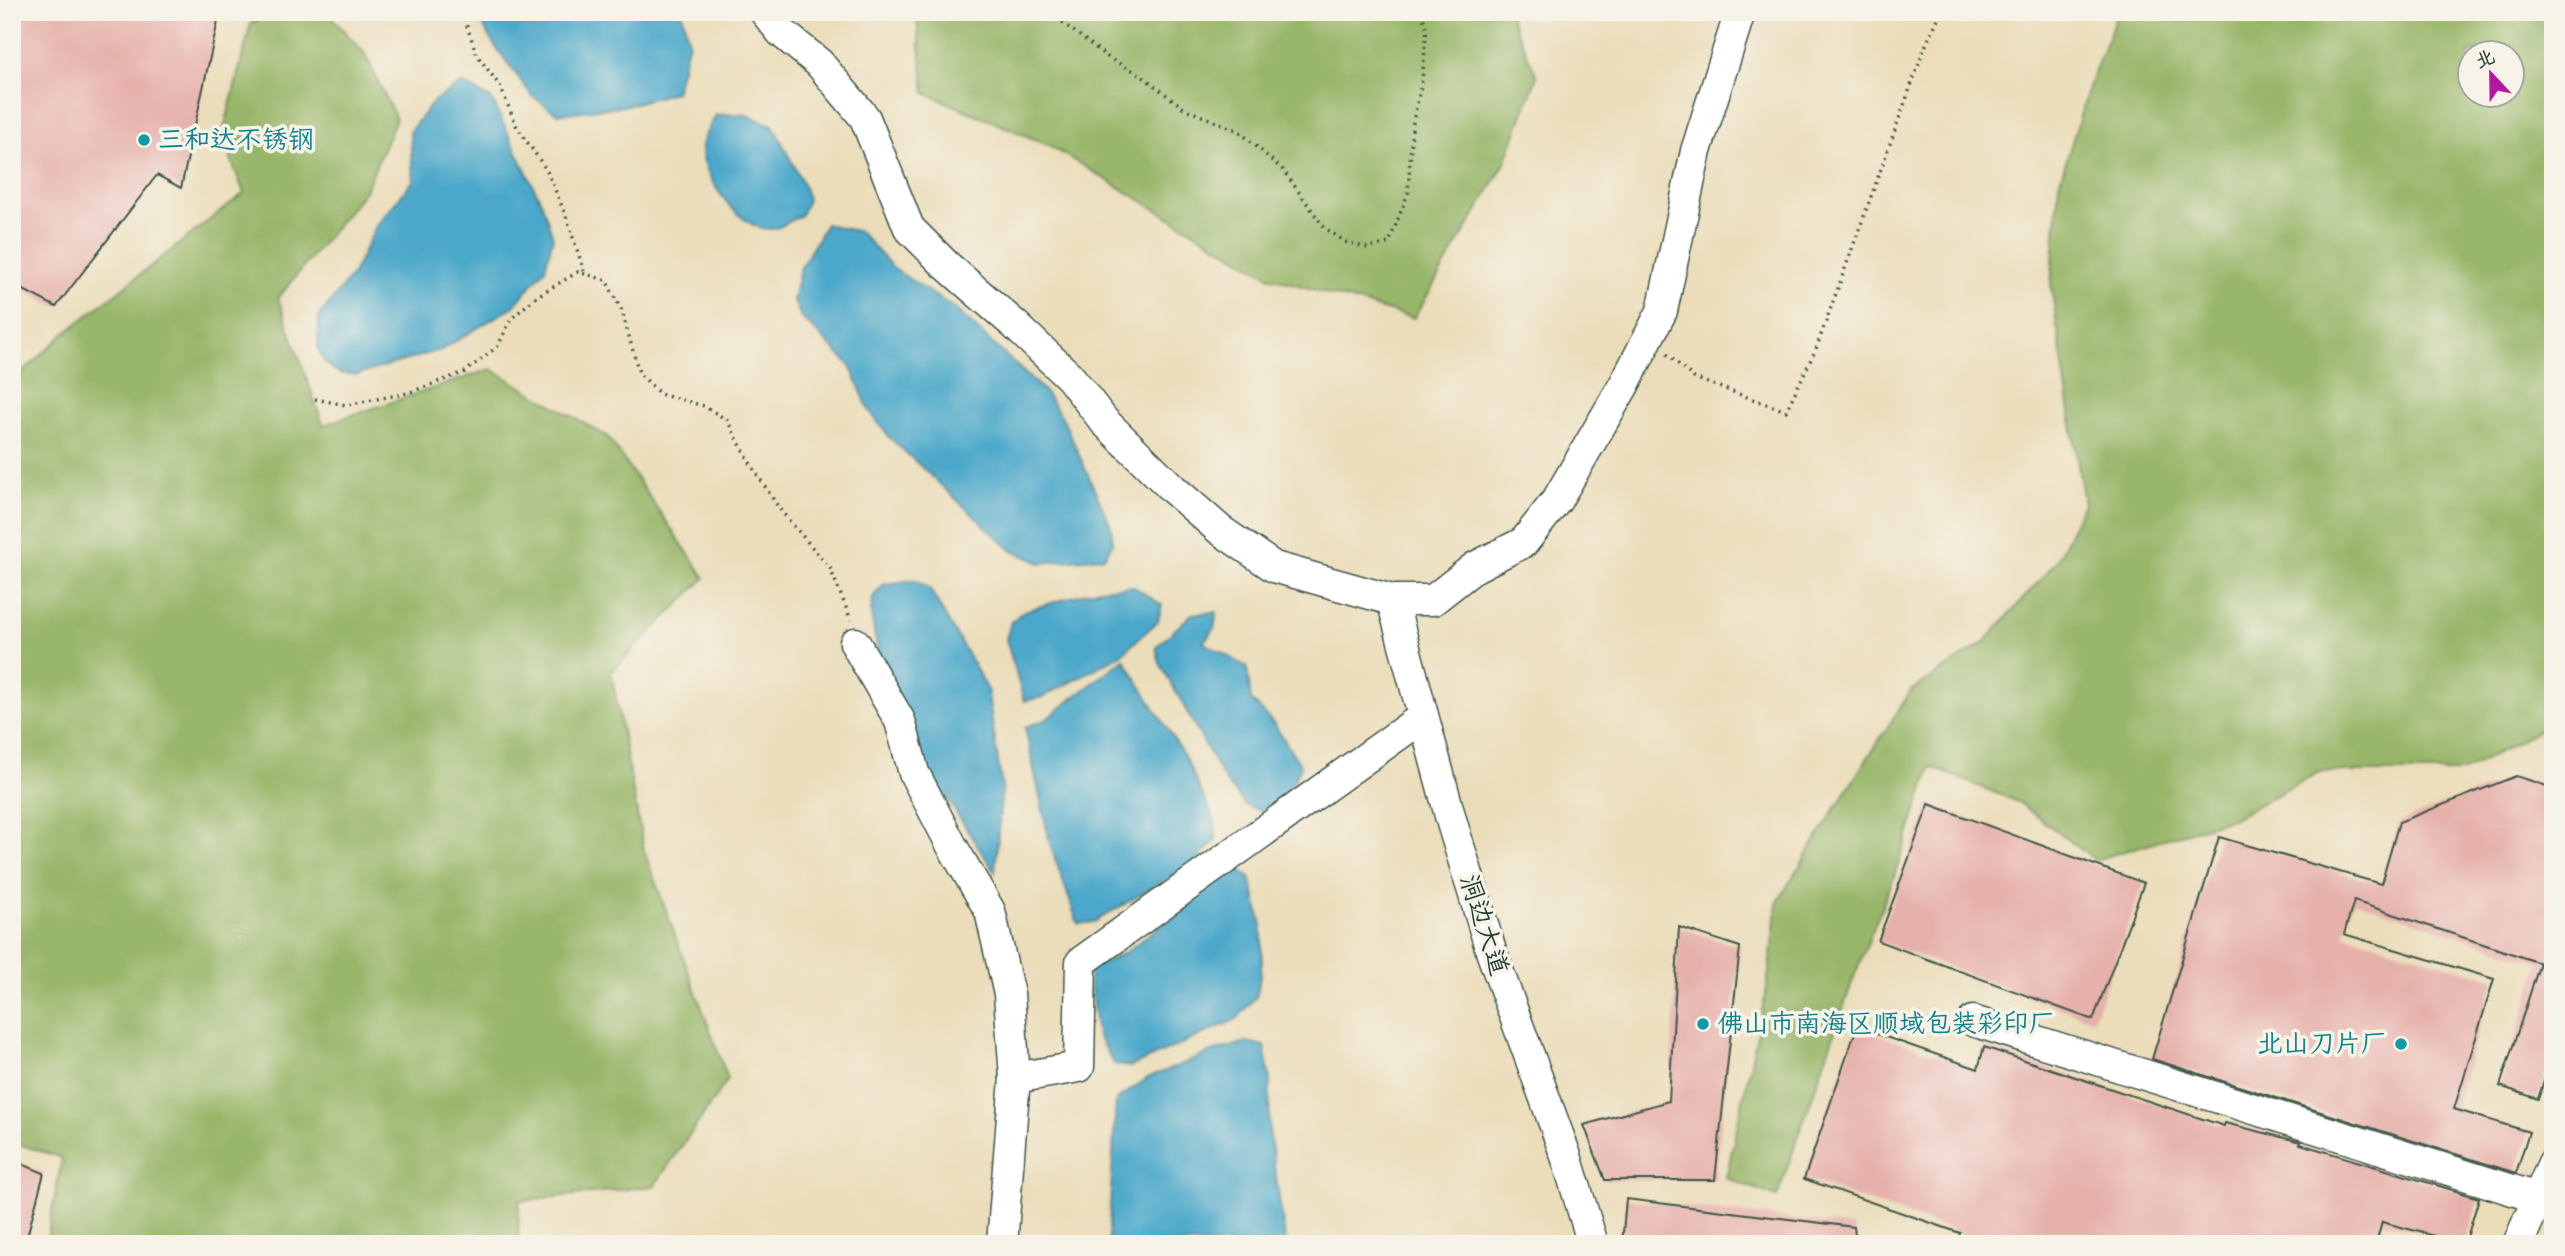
<svg xmlns="http://www.w3.org/2000/svg" width="2565" height="1256" font-family="'Comic Neue','LXGW WenKai TC',sans-serif">
<rect width="100%" height="100%" fill="#f7f3e8"/>
<filter id="ink" filterUnits="userSpaceOnUse"><feTurbulence type="fractalNoise" baseFrequency=".0143" numOctaves="2"/><feDisplacementMap in="SourceGraphic" scale="14" xChannelSelector="R" yChannelSelector="G"/><feConvolveMatrix kernelMatrix="1 2 1 2 8 2 1 2 1" color-interpolation-filters="sRGB"/></filter>
<filter id="wash" filterUnits="userSpaceOnUse"><feTurbulence type="fractalNoise" baseFrequency=".00686" numOctaves="4" result="noise"/><feDisplacementMap in="SourceGraphic" scale="28" xChannelSelector="R" yChannelSelector="G"/><feGaussianBlur stdDeviation="1.57" result="paint"/><feColorMatrix in="noise" values="0 0 0 0 0 0 0 0 0 0 0 0 0 0 0 0 0 1.4 0 .05"/><feComposite in="paint" operator="in"/></filter>
<g filter="url(#wash)">
<rect width="100%" height="100%" fill="#ebddba"/>
<g fill="#98b669" stroke="#5c7a4e" stroke-width="2" fill-rule="evenodd">
<polygon points="273,12 327,12 365,54 396,119 365,191 278,298 323,425 491,369 608,437 705,578 611,672 644,851 728,1079 654,1186 519,1201 518,1244 46,1244 62,1158 12,1142 12,382 64,334 244,193 222,137 251,23"/>
<polygon points="916,12 1508,12 1537,76 1504,165 1414,318 1270,277 1048,145 925,93"/>
<path d="M2118,12H2553V723L2462,772H2319L2234,818L2095,860L2018,802L1931,767L1895,874L1854,977L1777,1197L1726,1178L1767,988L1777,903L1843,796L1911,691L1985,642L2056,562L2084,504L2051,286L2059,184L2092,78ZM2470,52H2512V94H2470Z"/>
</g>
<g fill="#4ca8ca" stroke="#36727f" stroke-width="2">
<polygon points="477,12 682,12 689,43 675,92 625,106 558,114 532,96 490,39"/>
<polygon points="463,83 492,100 542,204 553,237 545,269 514,306 441,350 356,375 339,373 325,363 318,348 319,316 353,274 376,226 413,181 410,131 434,101"/>
<path d="M743,114L773,125L803,184L808,200L801,215C793,219 781,228 772,229C740,232 703,177 702,150C701,139 711,125 716,115Z"/>
<polygon points="826,224 860,232 894,269 954,308 1043,390 1062,417 1111,526 1113,543 1104,557 1040,563 1011,550 888,436 869,410 850,365 801,317 793,300 800,269"/>
<polygon points="915,580 929,588 987,688 1002,787 995,872 922,760 877,647 871,615 873,597 884,584"/>
<polygon points="1133,586 1162,605 1158,621 1122,654 1043,697 1024,701 1006,639 1011,622 1024,611 1099,589"/>
<polygon points="1217,612 1214,629 1203,642 1247,667 1251,700 1274,724 1301,766 1288,793 1261,811 1245,805 1224,779 1160,663 1156,647 1192,614"/>
<polygon points="1124,659 1186,759 1215,822 1216,840 1194,863 1094,922 1078,924 1050,844 1025,727 1045,720"/>
<polygon points="1236,867 1250,877 1262,925 1262,962 1257,995 1237,1019 1130,1067 1114,1064 1097,1035 1088,970 1126,952"/>
<polygon points="1247,1042 1264,1046 1270,1078 1269,1130 1286,1244 1108,1244 1116,1100 1148,1078 1212,1052"/>
</g>
<g id="blocks">
<g fill="#e6b0ab">
<polygon points="12,12 220,12 181,188 157,175 56,307 12,284"/>
<polygon points="2516,776 2553,788 2553,1053 2538,1099 2500,1086 2540,963 2354,901 2344,934 2494,979 2454,1109 2529,1132 2516,1173 2152,1059 2219,837 2381,884 2399,822"/>
<polygon points="1929,804 2144,883 2093,1020 1878,941"/>
<polygon points="1679,927 1740,947 1715,1180 1605,1180 1584,1125 1669,1101"/>
<polygon points="1857,1027 1978,1069 1984,1047 2224,1126 2225,1123 2301,1142 2300,1144 2479,1198 2465,1244 2382,1222 2376,1244 1958,1244 1960,1233 1804,1179"/>
<polygon points="12,1160 44,1173 25,1244 12,1244"/>
<polygon points="1626,1199 1854,1227 1856,1244 1622,1244"/>
</g>
</g>
</g>
<g filter="url(#ink)">
<use href="#blocks" fill-opacity="0" stroke="#3e5548" stroke-width="2"/>
<g fill="none" stroke-linecap="round" stroke-linejoin="round">
<g stroke="#3e5548" stroke-width="33">
<g id="minor">
<polyline points="765,12 781,32 819,63 865,118 909,228 946,265 1015,325 1070,377 1104,421 1173,489 1220,530 1274,567 1392,600 1433,600 1475,567 1524,542 1557,500 1624,385 1662,311 1696,151 1740,12"/>
<polyline points="1392,600 1452,823 1492,954 1566,1156 1593,1244"/>
<polyline points="855,643 900,721 914,773 952,846 990,911 1009,994 1015,1078"/>
<polyline points="1973,1021 2538,1198"/>
<polyline points="1002,1244 1015,1078 1079,1067 1081,962 1423,717"/>
<polyline points="2518,1244 2553,1163"/>
</g>
</g>
<g stroke="#3e5548" stroke-width="3.5" stroke-dasharray="2 5" stroke-linecap="butt">
<polyline points="462,12 477,55 500,86 517,127 547,171 566,216 584,271"/>
<polyline points="1053,12 1059,20 1110,59 1138,73 1185,109 1239,131 1283,170 1324,227 1345,242 1368,248 1389,243 1408,193 1412,127 1422,80 1427,29 1421,12"/>
<polyline points="1667,354 1694,378 1786,411 1816,349 1925,47 1941,12"/>
<polyline points="315,399 346,405 408,393 465,372 498,346 511,319 537,296 578,272 606,280 622,311 639,373 660,394 704,406 727,420 753,468 781,511 830,568 851,620"/>
</g>
<use href="#minor" stroke="#fff" stroke-width="30"/>
</g>
</g>
<g fill="#0f9aa8" stroke="#f7f3e8" stroke-width="2.5">
<circle cx="144" cy="140" r="7"/>
<circle cx="1703" cy="1024" r="7"/>
<circle cx="2401" cy="1044" r="7"/>
</g>
<g text-anchor="middle" dominant-baseline="central" stroke-width="7" stroke-linejoin="round" paint-order="stroke">
<g font-size="26" fill="#0d838f" stroke="#f7f3e8" text-anchor="start">
<text x="158" y="140">三和达不锈钢</text>
<text x="1717" y="1024">佛山市南海区顺域包装彩印厂</text>
<text x="2387" y="1044" text-anchor="end">北山刀片厂</text>
</g>
<g font-size="26" fill="#1f3d34" stroke="#f7f3e8">
<text transform="translate(1484 925) rotate(72)">洞边大道</text>
</g>
</g>
<rect width="2565" height="1256" fill="none" stroke="#f7f3e8" stroke-width="42"/>
<g transform="translate(2491 74) rotate(338)"><circle r="33" fill="#f7f3e8" stroke="#a1aaa0" stroke-width="2"/>
<path d="M0-5L12 26L0 18L-12 26Z" fill="#b5179e"/>
<text y="-10" font-size="19" font-weight="bold" text-anchor="middle" fill="#1f3d34">北</text>
</g>
</svg>
